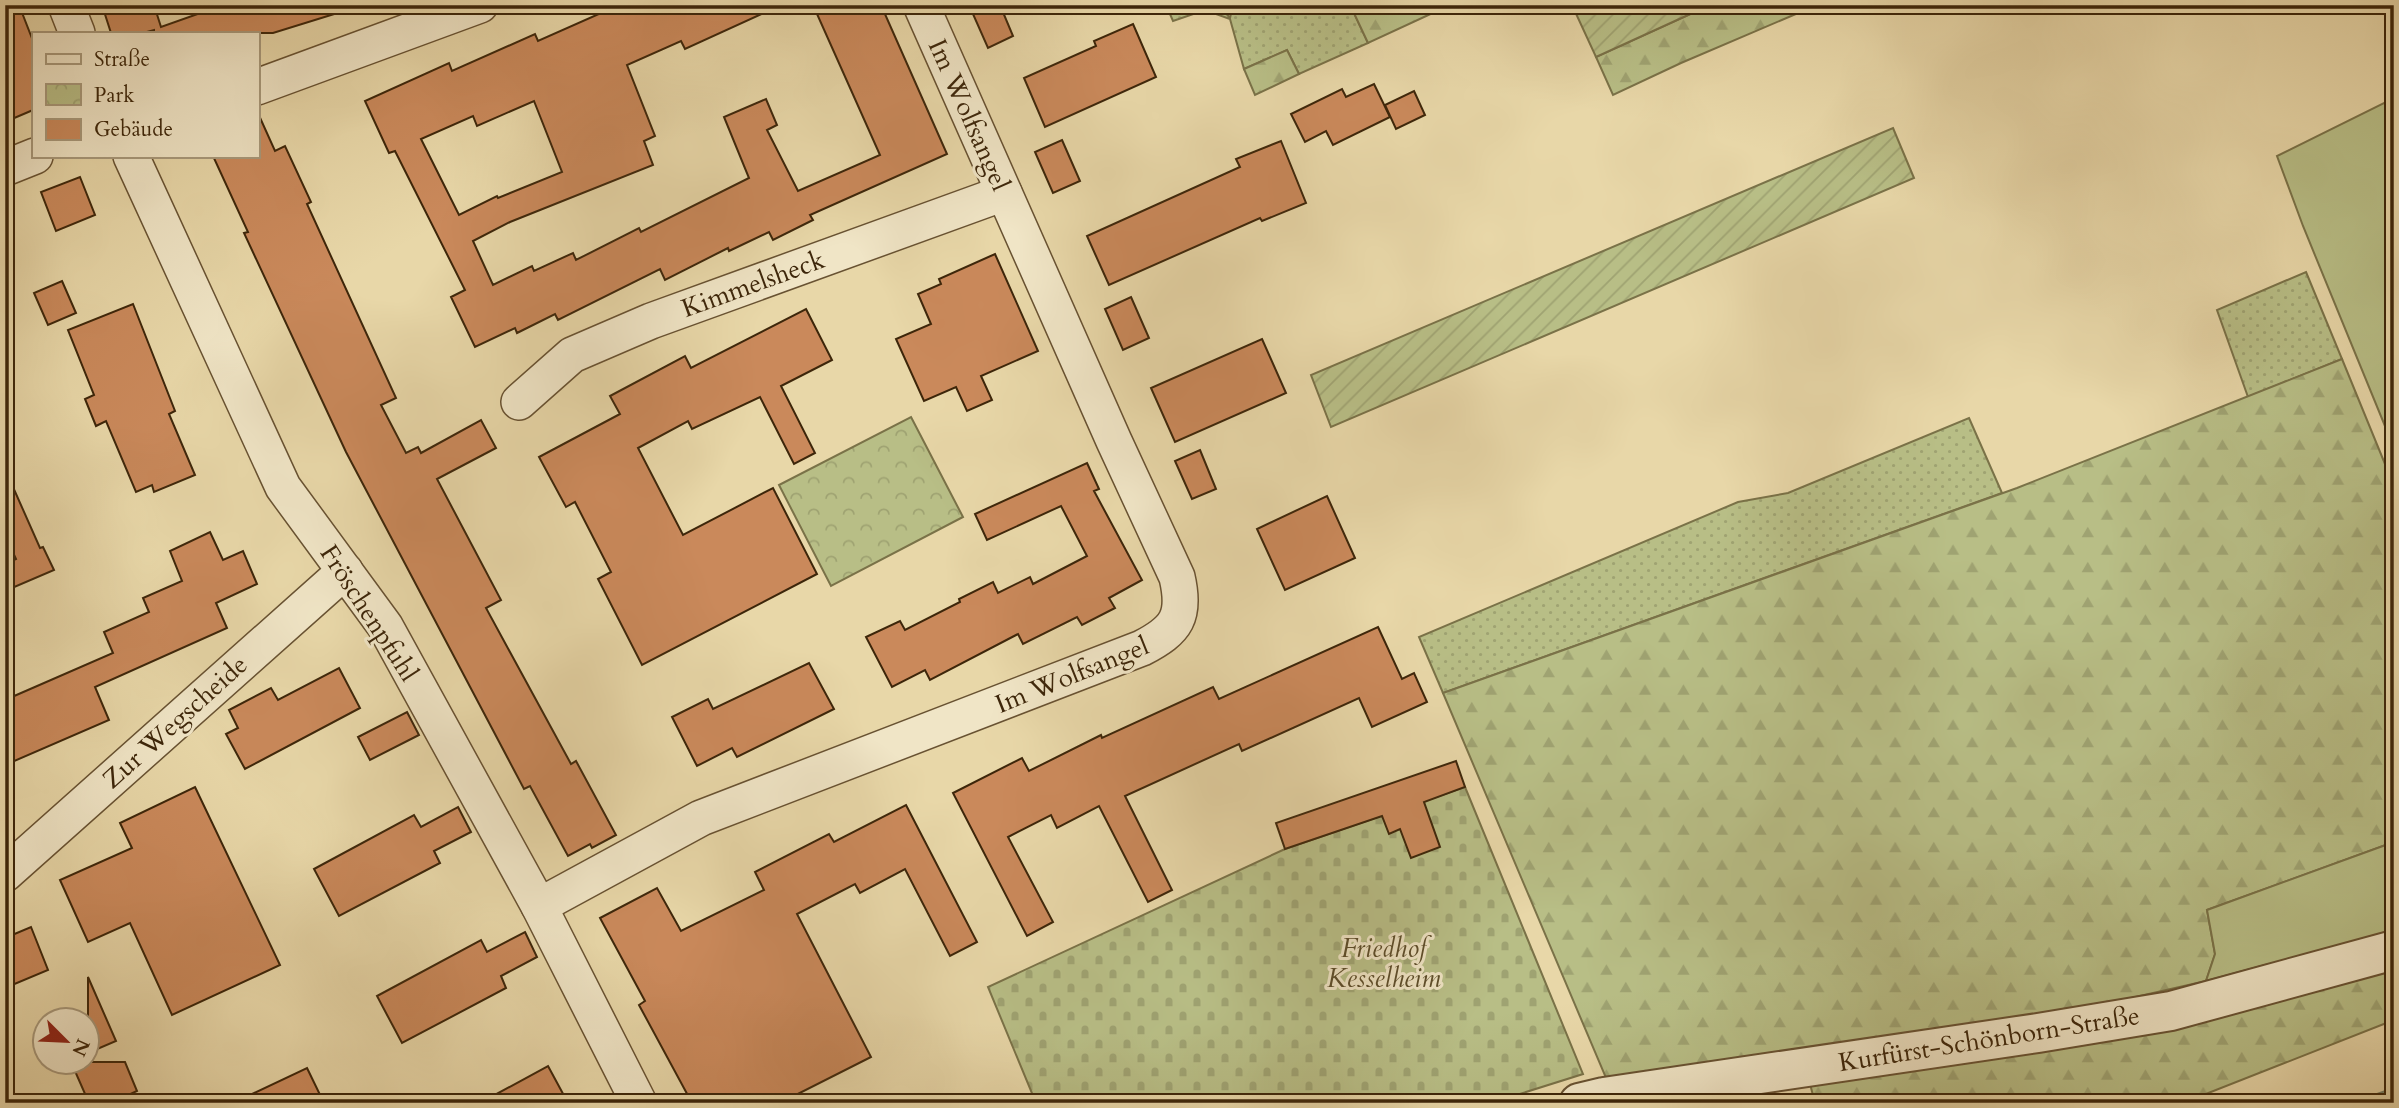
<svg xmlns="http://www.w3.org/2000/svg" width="2399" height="1108" font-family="Cardo,serif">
<defs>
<pattern id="grass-dots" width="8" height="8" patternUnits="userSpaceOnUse" patternTransform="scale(1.75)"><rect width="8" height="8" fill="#b8be86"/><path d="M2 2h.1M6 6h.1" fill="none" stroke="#9fa372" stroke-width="1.8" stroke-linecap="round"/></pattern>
<pattern id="forest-firs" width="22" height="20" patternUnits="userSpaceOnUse" patternTransform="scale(1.75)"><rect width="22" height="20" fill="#b8be86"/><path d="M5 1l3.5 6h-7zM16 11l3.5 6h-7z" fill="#9fa372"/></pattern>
<pattern id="cemetery-stones" width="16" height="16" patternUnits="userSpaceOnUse" patternTransform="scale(1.75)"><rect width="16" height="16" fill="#b8be86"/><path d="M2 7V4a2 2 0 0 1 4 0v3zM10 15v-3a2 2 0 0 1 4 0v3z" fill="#9fa372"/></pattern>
<pattern id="park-crowns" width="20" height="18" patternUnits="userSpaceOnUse" patternTransform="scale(1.75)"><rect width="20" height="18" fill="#b8be86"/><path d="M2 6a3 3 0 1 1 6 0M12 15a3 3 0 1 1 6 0" fill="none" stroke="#9fa372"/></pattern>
<pattern id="garden-furrows" width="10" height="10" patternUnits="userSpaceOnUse" patternTransform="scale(1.75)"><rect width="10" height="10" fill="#b8be86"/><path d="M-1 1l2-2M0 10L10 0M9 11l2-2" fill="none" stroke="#9fa372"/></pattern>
<pattern id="water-ripples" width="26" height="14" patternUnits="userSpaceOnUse" patternTransform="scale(1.75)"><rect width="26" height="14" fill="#98baa3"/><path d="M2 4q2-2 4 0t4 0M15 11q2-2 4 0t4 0" fill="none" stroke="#7d9783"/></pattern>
</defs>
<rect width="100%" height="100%" fill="#e8d7a8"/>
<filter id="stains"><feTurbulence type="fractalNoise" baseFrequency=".00286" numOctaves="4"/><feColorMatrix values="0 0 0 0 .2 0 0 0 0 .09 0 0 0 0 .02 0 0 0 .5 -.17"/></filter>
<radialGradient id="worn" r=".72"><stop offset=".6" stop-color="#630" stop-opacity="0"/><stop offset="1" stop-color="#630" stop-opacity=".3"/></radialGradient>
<g fill="url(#grass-dots)" stroke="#7a7248" stroke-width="2">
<polygon points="1166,5 1219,5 1230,18 1233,5 1367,5 1353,11 1368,43 1299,74 1287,50 1244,69 1230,19 1205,10 1173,21"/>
<polygon points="2306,272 2342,359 2248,397 2217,310"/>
<polygon points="1969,418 2002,493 1443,693 1419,637 1738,502 1788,493"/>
</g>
<g fill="url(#forest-firs)" stroke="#7a7248" stroke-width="2">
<polygon points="1367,5 1450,5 1368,43 1353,11"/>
<polygon points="1710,5 1817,5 1681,63 1613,95 1596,57"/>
<polygon points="1287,50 1299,74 1255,95 1244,69"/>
<polygon points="2342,359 2394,486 2394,842 2207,910 2215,954 2206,981 2065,1013 1609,1085 1443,693 2017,488"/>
<polygon points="2394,965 2394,1020 2183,1103 1815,1103 1809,1080"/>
</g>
<polygon fill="url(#cemetery-stones)" stroke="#7a7248" stroke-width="2" points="1465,787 1583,1074 1491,1103 1036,1103 988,987 1285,849"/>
<polygon fill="url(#park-crowns)" stroke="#7a7248" stroke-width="2" points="911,417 963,517 831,586 779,485"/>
<g fill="url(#garden-furrows)" stroke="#7a7248" stroke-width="2">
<polygon points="1572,5 1710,5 1596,57"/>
<polygon points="1893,128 1914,178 1331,427 1311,375"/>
</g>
<g fill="#b8be86" stroke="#7a7248" stroke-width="2">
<polygon points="2394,98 2394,448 2303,226 2277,156"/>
<polygon points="2394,842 2394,934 2368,943 2265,965 2206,981 2215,954 2207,910"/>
</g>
<polygon fill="url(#water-ripples)" stroke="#747f66" stroke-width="2" points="2394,1088 2394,1103 2352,1103"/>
<g fill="#ca895b" stroke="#3d260a" stroke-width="2" fill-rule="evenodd">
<polygon points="5,5 19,5 33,41 33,110 5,122"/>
<polygon points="102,5 154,5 161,27 223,5 344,5 344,11 273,33 154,33 154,30 143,33 111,33"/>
<path d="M619,5H781L685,49L681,41L627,65L655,136L644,141L653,165L510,222L473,241L493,285L532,266L534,271L573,253L576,260L639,228L641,232L749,178L724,117L766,99L777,125L767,130L798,191L880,155L813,5H881L947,154L810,215L813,220L773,240L769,232L729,251L728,248L665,280L660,269L558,320L555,314L517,333L515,328L475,347L451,297L465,290L395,151L389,153L365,101L449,63L452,71L535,34L538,41ZM534,101L562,172L498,198L497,196L459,215L421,139L473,116L477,126Z"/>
<polygon points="969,5 1000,5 1013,36 988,48"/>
<polygon points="1133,24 1156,77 1045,127 1024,78 1096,46 1094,41"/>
<polygon points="1374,84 1390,117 1333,145 1326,131 1305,142 1291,114 1342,89 1346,97"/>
<polygon points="1414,91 1425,115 1396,129 1385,105"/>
<polygon points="257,111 275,151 285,146 311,202 307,204 396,398 381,405 406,453 418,447 421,453 481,420 496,448 437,479 501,600 486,608 571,764 576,761 616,835 592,848 590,844 568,856 530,786 524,789 346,452 244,233 248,232 213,156 257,156"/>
<polygon points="1062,140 1080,181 1053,193 1035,152"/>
<polygon points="1281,141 1306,203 1262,221 1260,218 1109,285 1087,236 1240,167 1236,159"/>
<polygon points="80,177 95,215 56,231 41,192"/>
<polygon points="995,254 1038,351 981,376 992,400 967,411 956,387 924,401 896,339 931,324 918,294 941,284 939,279"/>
<polygon points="62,281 76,313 48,325 34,293"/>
<polygon points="1131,297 1149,338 1123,350 1105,309"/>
<polygon points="133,304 175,411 169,414 195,475 154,492 152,485 136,492 106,421 96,426 85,399 94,395 68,330"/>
<polygon points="806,309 832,360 781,386 815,453 794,464 760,397 692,429 688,421 638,448 683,535 773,488 817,574 642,665 598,579 611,572 575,502 566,507 539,457 620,414 610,396 685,356 691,368"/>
<polygon points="1262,339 1286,393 1175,442 1151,388"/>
<polygon points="1200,450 1216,489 1192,499 1175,461"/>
<polygon points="1087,463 1099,489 1094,491 1142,580 1109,598 1115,608 1082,625 1077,617 1023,644 1018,634 930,680 925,670 892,687 866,637 900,621 905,630 960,602 959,599 993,582 998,593 1030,577 1033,584 1087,556 1061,506 987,540 975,514"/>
<polygon points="5,469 40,548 43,547 54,570 5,591 5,564 16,559 5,535"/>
<polygon points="1327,496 1355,558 1285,590 1257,529"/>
<polygon points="210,532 223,560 243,551 257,584 216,603 227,628 95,687 109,720 5,765 5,700 113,653 104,632 149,612 143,598 182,581 170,551"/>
<polygon points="1378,627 1402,679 1414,673 1427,702 1372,727 1359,698 1242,751 1239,744 1125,796 1172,890 1148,902 1099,806 1057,828 1051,815 1008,837 1053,922 1027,936 953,793 1022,758 1029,771 1101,735 1102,738 1213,687 1219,699"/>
<polygon points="809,663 834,709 737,757 732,748 697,766 672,717 708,699 713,709"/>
<polygon points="339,668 360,708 245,769 226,734 238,728 229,710 271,688 278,700"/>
<polygon points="407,712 419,735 370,760 358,737"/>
<polygon points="1456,761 1465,787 1424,802 1440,847 1411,858 1400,829 1389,834 1382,816 1285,849 1276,823"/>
<polygon points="195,787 280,965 172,1015 130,923 88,942 60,880 132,848 120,823"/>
<polygon points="906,805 977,942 950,956 905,869 860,893 855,884 797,914 871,1057 780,1103 692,1103 639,1005 645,1001 600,918 657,888 681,931 764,890 755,872 829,834 834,842"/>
<polygon points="458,807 471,832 434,851 440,863 339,916 314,869 414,815 421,827"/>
<polygon points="31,927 48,970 5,988 5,938"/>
<polygon points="525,932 537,957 501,976 506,988 402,1043 377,996 481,940 487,952"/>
<polygon points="88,977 116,1041 88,1053"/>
<polygon points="71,1062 125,1062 137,1091 111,1103 89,1103"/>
<polygon points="548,1066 568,1103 480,1103"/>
<polygon points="307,1068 324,1103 233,1103"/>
</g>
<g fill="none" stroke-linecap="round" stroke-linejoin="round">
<g stroke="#685232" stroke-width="38">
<g id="minor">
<polyline points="66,5 77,33"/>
<polyline points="257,87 480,5"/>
<polyline points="131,156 283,487 385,626 539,906 639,1103"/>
<polyline points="5,168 35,156"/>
<polyline points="519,402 572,355 651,321 1004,193"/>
<polyline points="5,874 345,571"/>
<path d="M539,906L701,818L1142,648C1177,630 1186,616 1177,577L1114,441L921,5"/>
</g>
</g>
<g stroke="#685232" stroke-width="42">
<polyline id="tertiary" points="1579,1103 1604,1097 2038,1033 2171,1011 2394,950"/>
</g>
<use href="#minor" stroke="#f0e5c6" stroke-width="35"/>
<use href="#tertiary" stroke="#f0e5c6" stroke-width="38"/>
</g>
<g text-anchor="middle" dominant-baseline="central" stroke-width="6" stroke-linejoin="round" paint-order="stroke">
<g font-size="26" fill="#3d260a" stroke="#f0e5c6">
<text transform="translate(969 115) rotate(66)">Im Wolfsangel</text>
<text transform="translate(753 284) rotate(-20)">Kimmelsheck</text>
<text transform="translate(369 613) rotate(57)">Fröschenpfuhl</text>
<text transform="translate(1072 675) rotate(-22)">Im Wolfsangel</text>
<text transform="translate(175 722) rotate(-42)">Zur Wegscheide</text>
<text transform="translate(1989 1039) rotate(-9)">Kurfürst-Schönborn-Straße</text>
</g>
<g font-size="26" font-style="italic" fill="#5c4c29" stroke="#f0e5c6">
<text x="1384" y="948">Friedhof<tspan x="1384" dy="30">Kesselheim</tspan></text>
</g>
</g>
<rect width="2399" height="1108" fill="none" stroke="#e8d7a8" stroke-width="28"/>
<rect x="7" y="7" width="2385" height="1094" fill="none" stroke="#3d260a" stroke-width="3.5"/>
<rect x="14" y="14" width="2371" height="1080" fill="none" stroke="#3d260a" stroke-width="2"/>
<rect x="32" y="32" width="228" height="126" fill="#f0e5c6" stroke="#a8997b" stroke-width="2"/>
<rect x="46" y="54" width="35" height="10" fill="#f0e5c6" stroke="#a8997b" stroke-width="2"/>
<text x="94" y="66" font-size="21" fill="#3d260a">Straße</text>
<rect x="46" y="84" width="35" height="21" fill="url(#park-crowns)" stroke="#a8997b" stroke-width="2"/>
<text x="94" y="102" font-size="21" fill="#3d260a">Park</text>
<rect x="46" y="119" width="35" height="21" fill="#ca895b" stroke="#a8997b" stroke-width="2"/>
<text x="94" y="136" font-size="21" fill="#3d260a">Gebäude</text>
<g transform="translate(66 1041) rotate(114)"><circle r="33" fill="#f0e5c6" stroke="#a8997b" stroke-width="2"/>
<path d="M0-5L12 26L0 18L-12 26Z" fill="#8f2418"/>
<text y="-10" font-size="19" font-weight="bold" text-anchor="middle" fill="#3d260a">N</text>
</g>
<rect width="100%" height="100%" filter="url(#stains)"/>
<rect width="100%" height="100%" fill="url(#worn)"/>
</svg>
